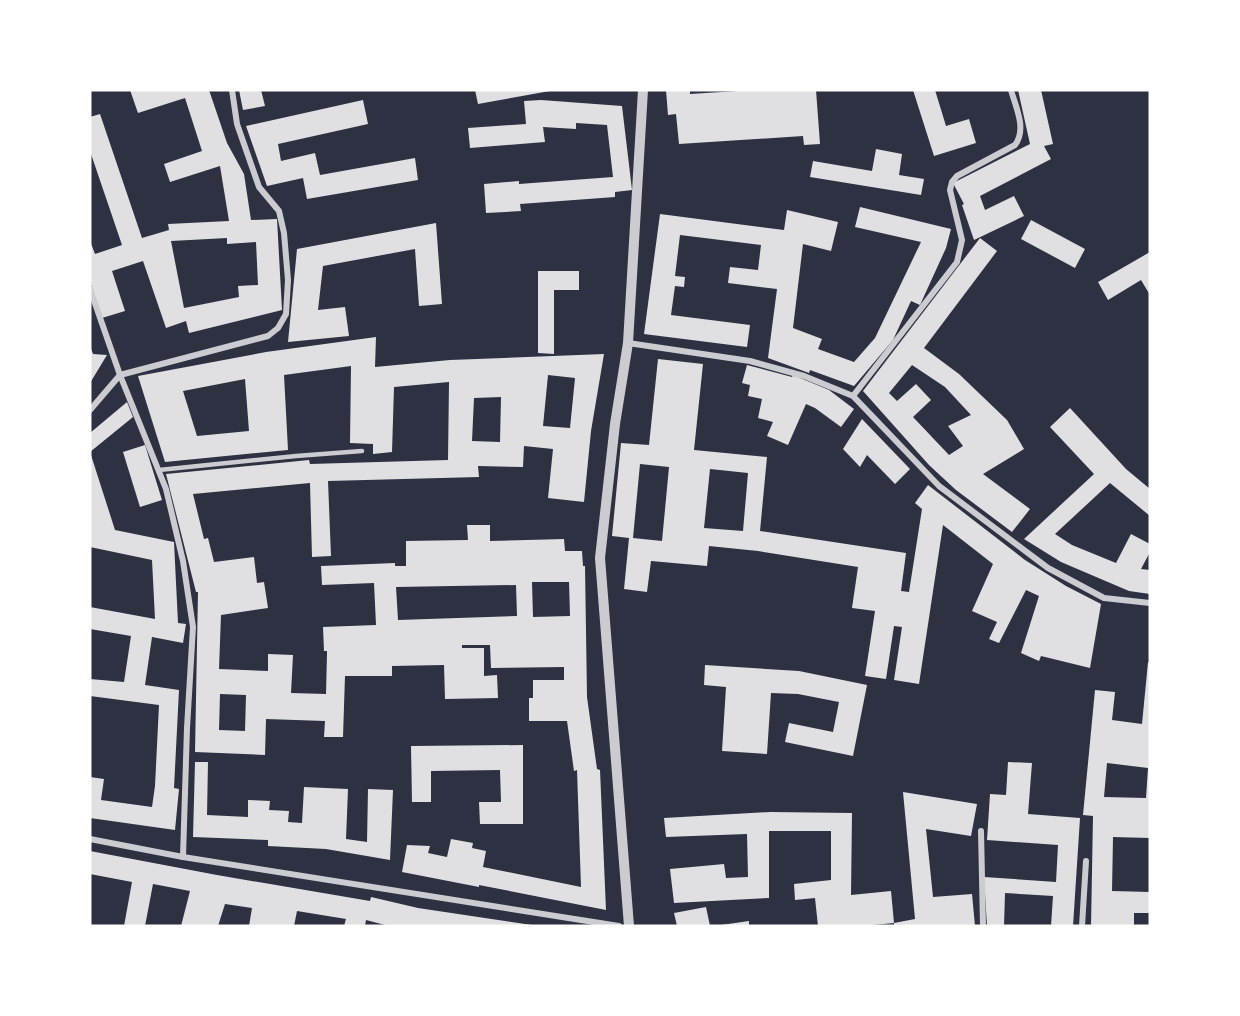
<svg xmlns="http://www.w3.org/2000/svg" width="1240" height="1016" font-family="'Golos Text',sans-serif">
<rect width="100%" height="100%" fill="#2d3142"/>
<g fill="#e0e0e3" fill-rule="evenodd">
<path d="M130,90H209L227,143L244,174L251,220L277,219L282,310L189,333L186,321L166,328L143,261L112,271L125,311L102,318L90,281V241L95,254L122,245L90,151V117L100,114L142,238L169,230L168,224L229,221L220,166L170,182L164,164L202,151L185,98L138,113ZM227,238V244L256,242L258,285L238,286L239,297L184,308L171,241Z"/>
<polygon points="239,90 261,90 265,106 243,110"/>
<polygon points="475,90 550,90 550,91 478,104"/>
<polygon points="666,90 690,90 690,94 753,90 816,90 820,144 804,145 803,136 679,144 676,114 668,115"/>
<polygon points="913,90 935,90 946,126 969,119 976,143 934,156"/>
<polygon points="1018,90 1041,90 1053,144 1044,146 1051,159 980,196 985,210 1014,196 1024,216 974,240 962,205 964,204 953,183 1030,144"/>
<polygon points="363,100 368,124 278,144 281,161 315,153 320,175 415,158 418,180 307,199 303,178 267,186 246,126"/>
<polygon points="541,100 622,106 632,190 615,192 615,197 520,204 521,211 486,213 484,184 519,181 519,184 613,177 607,125 576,123 576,129 543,127 545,142 470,148 468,128 526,124 524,101"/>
<polygon points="876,149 902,154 899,175 924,179 921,195 810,177 813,161 872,171"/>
<polygon points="860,207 951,229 946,248 920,305 911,301 893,340 854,386 810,370 809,373 768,358 777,289 728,283 730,267 758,270 761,245 680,235 675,276 685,277 684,287 675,286 671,315 750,325 747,347 644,334 660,214 784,230 787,210 838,222 831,251 803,244 793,328 822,339 818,349 854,362 875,338 921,242 855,227"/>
<polygon points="1031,220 1085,249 1075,268 1021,239"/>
<polygon points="436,223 442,304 419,306 415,249 323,266 318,310 345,307 349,336 288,342 297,249"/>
<path d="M980,238L997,251L924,348L959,374L1007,420L1024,449L983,474L1030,509L1012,532L956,490L929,465L863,391ZM912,365L945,387L971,415L948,426L963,446L949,455L913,417L931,400L916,384L897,401L889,393Z"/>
<polygon points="1150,252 1150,295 1141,280 1108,300 1098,282"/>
<polygon points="538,271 579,271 579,290 554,290 554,354 538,353"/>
<path d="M376,337L375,367L450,360L604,354L591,431L584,502L548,498L553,449L524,446L523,467L478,466L479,477L328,481L331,556L312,557L310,483L193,494L204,539L208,538L214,562L254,557L257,583L264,582L268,608L221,615L219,669L268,671V654L293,655L291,693L326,694L327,654V651H324L323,627L376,625L374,583L322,585L321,566L395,563V566H406V541L468,540L467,525H490V541L564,539L565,551H582L583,566H585L587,697L597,769L600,770L606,910L479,885V887L402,872L407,845L430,846L428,853L447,857L451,839L473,843L472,848L486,851L483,867L581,887L577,770L574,771L567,721H529V698H533V680H564V667L491,668L490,645H462V648H484V676L497,675L498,698L445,699L444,665L392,666V676H345L343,737H324L325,721L266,719L265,755L195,752L198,592H196L166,474L309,460L310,464L448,460L449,382L394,387L392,452L373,454V444L350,443L351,366L284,375L288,450L165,462L138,376L266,352ZM548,375L575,378L570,428L543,426ZM245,379L249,431L197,436L183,391ZM501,397L500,442L472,441L474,398ZM532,582H569L570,616L533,617ZM516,585L517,616L398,620L396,587ZM220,694L246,695L245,731L219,730Z"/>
<polygon points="90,346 93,354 107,355 90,383"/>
<path d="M658,359L703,364L694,450L767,457L760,531L906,553L901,591L909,592L922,509L915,503L928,485L1025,560L1066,586L1101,604L1090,668L1041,656L1039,661L1021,653L1039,596L1026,590L999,643L989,639L997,622L972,611L993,564L943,525L919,684L894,680L902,627L894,626L886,679L865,676L875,611L852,608L858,567L758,551L709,546L707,566L651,561L647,592L624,589L629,538L612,536L621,443L649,445ZM640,464L669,467L662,541L633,538ZM710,469L748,473L743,531L704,528Z"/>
<polygon points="747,365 792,377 793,375 829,390 854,409 841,427 815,408 806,404 788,445 767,436 773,422 758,418 762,399 748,396 750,385 742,383"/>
<polygon points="127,402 133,417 90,452 115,530 174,542 178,623 186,624 183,643 152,637 145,685 179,690 174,788 179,789 175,830 90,818 90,777 104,779 101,800 152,807 155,786 159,705 90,696 90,679 124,682 131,636 90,629 90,607 155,619 152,560 90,547 90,433"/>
<polygon points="1070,408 1126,469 1150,489 1150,516 1110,483 1055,534 1072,545 1116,563 1131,534 1150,544 1150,552 1141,569 1150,570 1150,594 1129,591 1061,562 1024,539 1094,474 1050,427"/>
<polygon points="862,419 910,469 895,484 867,455 860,467 843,449"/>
<polygon points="145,445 162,500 140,507 123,452"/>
<path d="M1148,662L1150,663V838L1113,837L1112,891L1150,892V913H1134V926H1091L1093,816L1083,815L1095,690L1115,692L1112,720L1142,724ZM1107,763L1148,768L1146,798L1104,797Z"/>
<polygon points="705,665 799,671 867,685 853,756 785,742 789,723 833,732 839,702 798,694 771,693 767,754 722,751 726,687 704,685"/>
<polygon points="523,745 523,824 480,824 479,802 501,802 500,770 431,771 431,802 412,802 411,746"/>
<polygon points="195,762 208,762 207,815 248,817 248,800 270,801 269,810 289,811 288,822 302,823 304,787 348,789 346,839 367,842 368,789 393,790 390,860 326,849 268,846 268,840 193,837"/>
<polygon points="1008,762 1032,763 1028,814 1080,818 1073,926 1051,926 1053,896 1005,893 1004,926 987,926 984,877 1056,882 1058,845 987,840 990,794 1006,795"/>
<polygon points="903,792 977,804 971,836 926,829 933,897 972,894 975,926 894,926 894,923 863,926 818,926 815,898 795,900 794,884 831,880 831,831 769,831 769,898 674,903 670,869 724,864 726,878 748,877 747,834 666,837 664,818 770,812 852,813 851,895 891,891 894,923 915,919"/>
<polygon points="90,851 217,875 370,901 371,897 418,908 539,926 389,926 366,920 365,926 344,926 346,919 297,911 294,926 249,926 252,908 225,904 218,926 181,926 190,891 153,884 145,926 124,926 132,882 90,874"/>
<polygon points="706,907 710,926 677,926 674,913"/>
<polygon points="749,921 749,926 721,926 721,925"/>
</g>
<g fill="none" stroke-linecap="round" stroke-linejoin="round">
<polyline stroke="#caccd0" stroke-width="4.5" points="159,470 296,456 362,451"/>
<g stroke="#caccd0" stroke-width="6">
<polyline points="90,289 120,375 166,489 183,561 193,627 187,728 183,857"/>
<polyline points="628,343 750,361 804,376 853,396 939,486 1048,568 1104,598 1150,603"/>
<path d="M853,396L957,262L962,240L950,190L952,182L957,176L1015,145C1027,129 1016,108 1011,90"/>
<polyline points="90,410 120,375 268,336 278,328 286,314 288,280 284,233 279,211 259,187 237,124 232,90"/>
<polyline points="981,831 983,926"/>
<polyline points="90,839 183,857 619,926"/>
<polyline points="1082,926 1086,861"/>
</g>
<polyline stroke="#caccd0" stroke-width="10" points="629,926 600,558 615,424 628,343 643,90"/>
</g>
<rect width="1240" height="1016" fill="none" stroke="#ffffff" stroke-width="183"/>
</svg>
